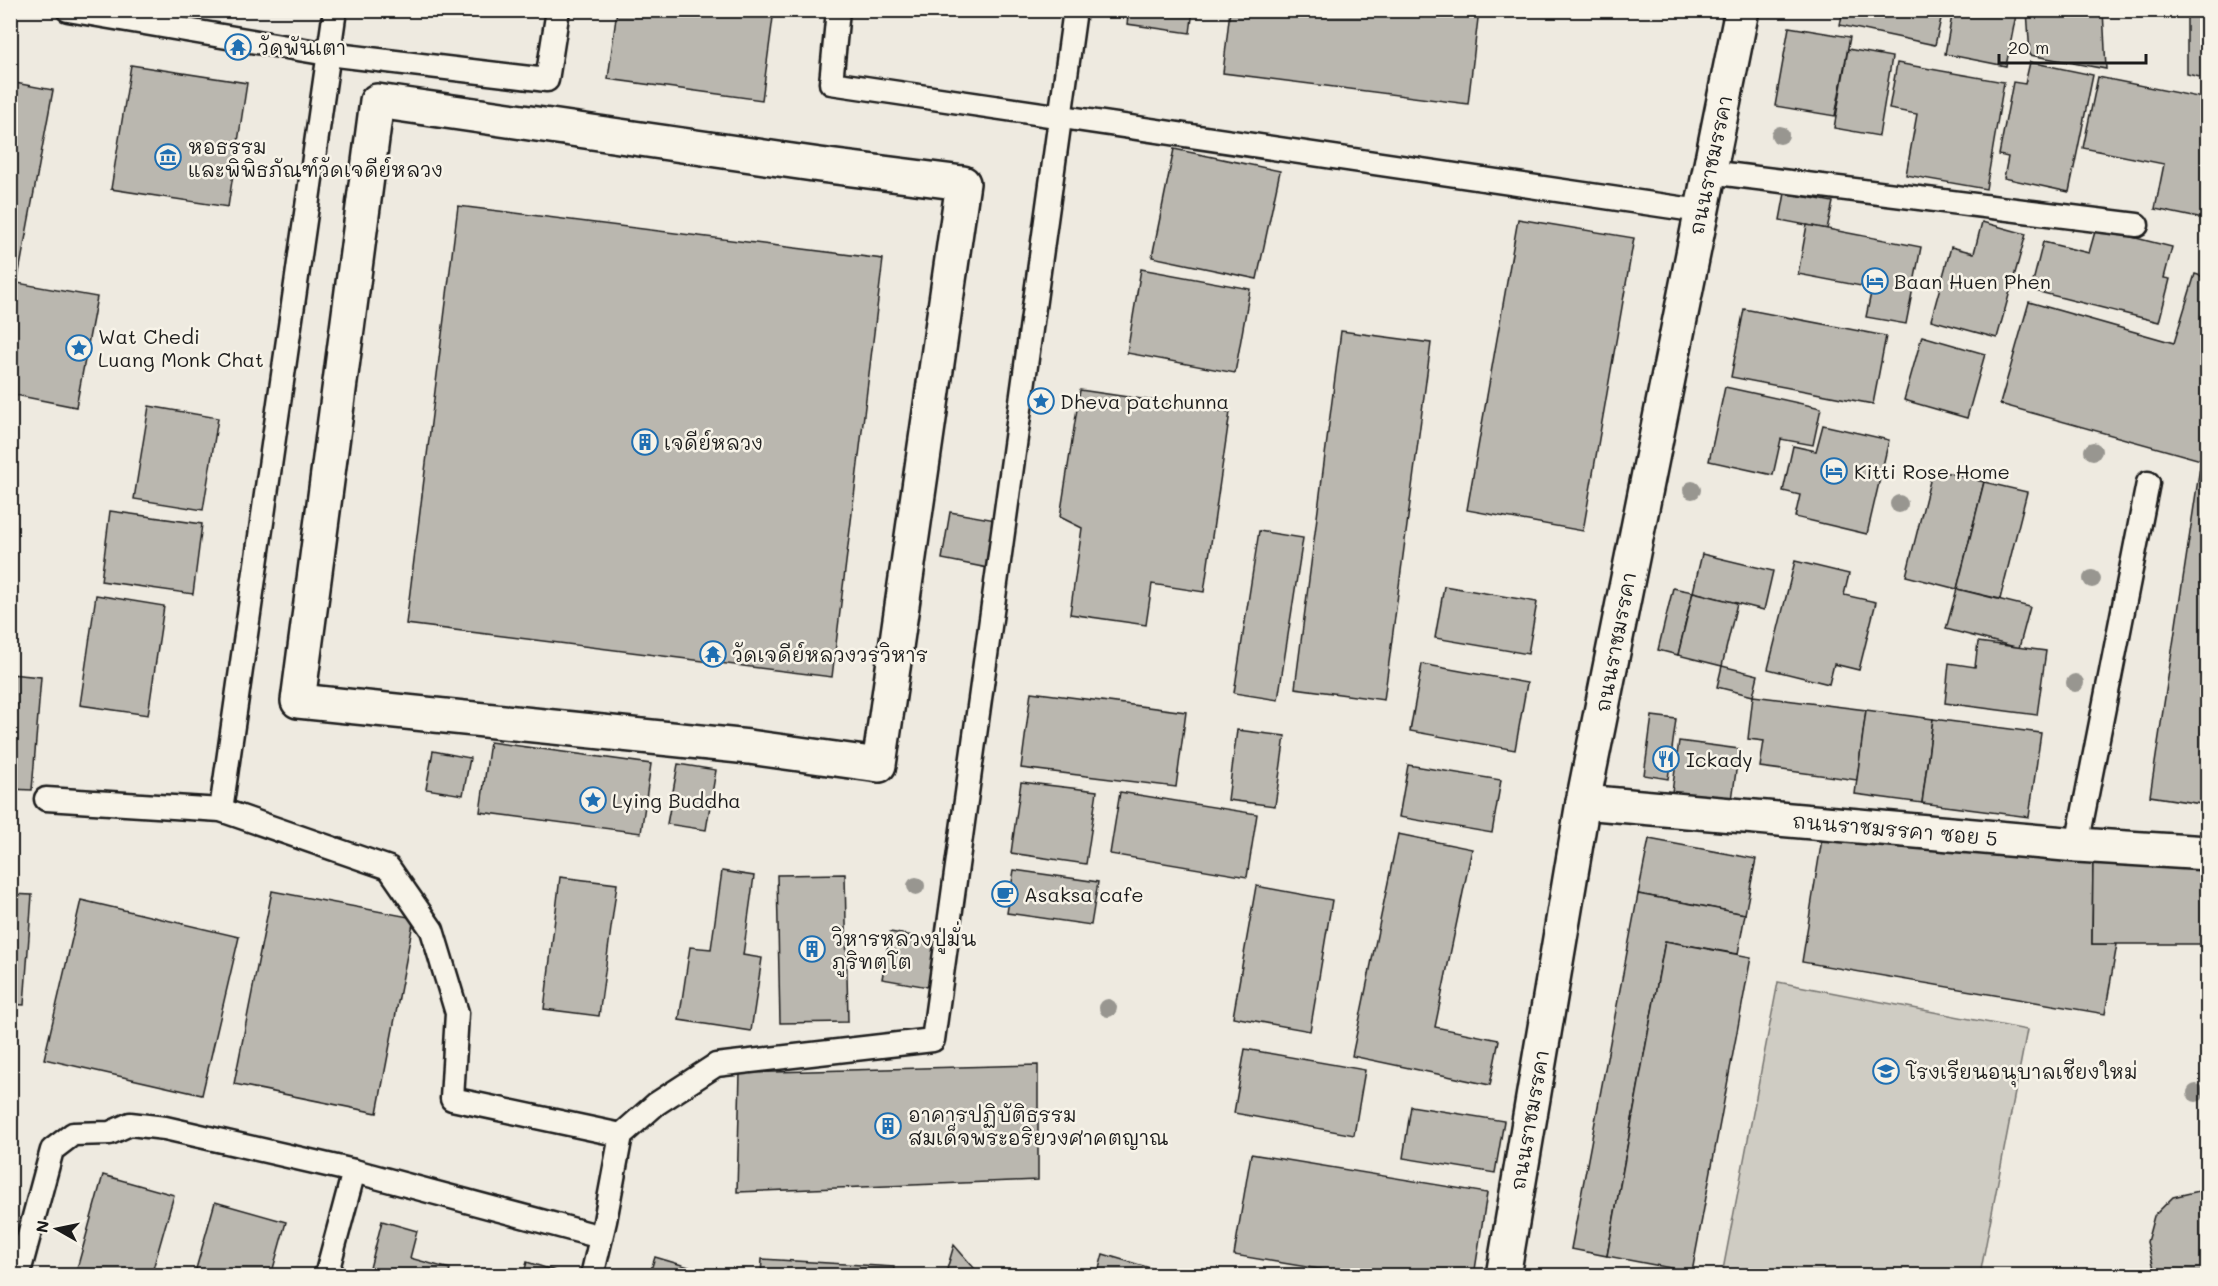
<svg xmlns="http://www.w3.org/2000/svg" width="2218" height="1286" font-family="Mali,'Playpen Sans Thai',sans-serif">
<rect width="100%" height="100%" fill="#eeeae0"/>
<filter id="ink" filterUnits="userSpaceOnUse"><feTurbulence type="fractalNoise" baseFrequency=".0167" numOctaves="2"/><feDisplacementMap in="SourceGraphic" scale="12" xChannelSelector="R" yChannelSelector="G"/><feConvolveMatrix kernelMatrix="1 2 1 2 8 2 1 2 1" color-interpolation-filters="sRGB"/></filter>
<g filter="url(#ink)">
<polygon fill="#cfccc3" stroke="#767470" stroke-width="1.5" points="1778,982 2027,1030 1980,1275 1722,1275"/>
<g fill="#bab7af" stroke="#1c1c1c" stroke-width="1.5">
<polygon points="385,10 449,10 448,19"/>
<polygon points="617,10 774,10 762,100 608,79"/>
<polygon points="1129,10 1193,10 1190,33 1127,24"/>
<polygon points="1230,10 1479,10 1468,104 1223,73"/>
<polygon points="1843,10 1943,10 1935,45 1840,25"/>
<polygon points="1953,10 2017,10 2006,66 1945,54"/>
<polygon points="2027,10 2103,10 2106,69 2030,55"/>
<polygon points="2187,10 2208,10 2208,79 2187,74"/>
<polygon points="1789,27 1850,37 1835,116 1775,106"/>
<polygon points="1848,49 1892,57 1879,136 1834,128"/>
<polygon points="2030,62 2093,75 2069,192 2004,178 2008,157 1999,155 2013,82 2025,84"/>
<polygon points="1897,63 2004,82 1986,189 1906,175 1917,114 1889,109"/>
<polygon points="131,65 247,83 228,207 111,189"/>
<polygon points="2098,77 2208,99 2208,220 2155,209 2164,164 2083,148"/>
<polygon points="10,82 53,90 17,283 97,297 76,407 10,394"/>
<polygon points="1174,149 1280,171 1257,279 1152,257"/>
<polygon points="1785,193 1833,202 1827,229 1780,220"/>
<polygon points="458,206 883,259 832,677 406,624"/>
<polygon points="1518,219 1634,238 1583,531 1467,510"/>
<polygon points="1982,222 2026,234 1997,338 1931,320 1951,247 1974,253"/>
<polygon points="1807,225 1921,247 1906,324 1866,317 1872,288 1798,274"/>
<polygon points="2096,228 2172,247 2164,278 2170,279 2159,322 2031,290 2043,242 2089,253"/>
<polygon points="1141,269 1250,289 1235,373 1127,353"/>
<polygon points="2195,274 2208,278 2208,805 2150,796 2201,460 2000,404 2029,302 2174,343"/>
<polygon points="1744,309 1886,336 1873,404 1731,377"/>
<polygon points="1341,331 1431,343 1384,700 1295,688"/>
<polygon points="1922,336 1985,354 1967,418 1904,400"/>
<polygon points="1725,387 1821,408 1813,445 1781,439 1773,475 1709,461"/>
<polygon points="1080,390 1230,412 1204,592 1152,584 1146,625 1070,614 1082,528 1060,517"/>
<polygon points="149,406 218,418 203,510 134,499"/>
<polygon points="1823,425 1889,440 1867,534 1795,517 1800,495 1783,491 1793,446 1816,451"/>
<polygon points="1933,469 1984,482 1957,589 1906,576"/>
<polygon points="1984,482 2027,492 2000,599 1957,589"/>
<polygon points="110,511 202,524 193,594 101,581"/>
<polygon points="950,512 996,520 988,568 942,559"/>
<polygon points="1259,531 1303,538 1278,700 1234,693"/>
<polygon points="1702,554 1773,571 1764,610 1693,592"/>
<polygon points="1795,561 1849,574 1844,595 1876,602 1859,670 1834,664 1829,684 1768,669"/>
<polygon points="1444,586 1537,602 1528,654 1435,638"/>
<polygon points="1673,588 1693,592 1678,655 1658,650"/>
<polygon points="1957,589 2030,607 2019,648 1946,629"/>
<polygon points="1693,592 1737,603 1722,666 1678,655"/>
<polygon points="96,595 164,606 148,715 80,705"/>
<polygon points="1978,642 2046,651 2037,715 1945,703 1949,663 1975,667"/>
<polygon points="1422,664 1527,683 1515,750 1410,731"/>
<polygon points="1722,666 1758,675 1753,696 1717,687"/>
<polygon points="10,674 41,677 32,790 10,789"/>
<polygon points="1031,692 1186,712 1176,787 1021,768"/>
<polygon points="1753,696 1866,710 1857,780 1760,767 1764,741 1748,739"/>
<polygon points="1866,710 1933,719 1922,803 1855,794"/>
<polygon points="1652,716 1676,719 1668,779 1644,775"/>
<polygon points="1933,719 2041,733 2029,817 1922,803"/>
<polygon points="1237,730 1285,736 1275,806 1228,800"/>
<polygon points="1679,741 1739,749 1732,800 1672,792"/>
<polygon points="490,742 651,764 641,833 480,812"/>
<polygon points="433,751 470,758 463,795 426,789"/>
<polygon points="678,764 716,770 706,830 667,824"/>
<polygon points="1408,765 1501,780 1492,833 1399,817"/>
<polygon points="1021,782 1097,791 1086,864 1011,853"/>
<polygon points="1120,792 1257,814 1247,877 1110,854"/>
<polygon points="1398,834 1472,849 1435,1027 1499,1040 1490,1085 1352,1056"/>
<polygon points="1649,839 1756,859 1745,914 1638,894"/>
<polygon points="1822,839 2093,861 2092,944 2117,944 2105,1014 1802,962"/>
<polygon points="2093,861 2208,868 2208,944 2092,944"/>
<polygon points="1014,870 1098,882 1091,925 1007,913"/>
<polygon points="722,871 754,876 743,955 762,958 751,1031 679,1020 690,947 711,949"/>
<polygon points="845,874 848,1022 780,1023 777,875"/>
<polygon points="560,877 617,884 599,1016 544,1009"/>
<polygon points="1256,886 1332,900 1310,1031 1233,1017"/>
<polygon points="272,891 414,918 377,1113 234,1084"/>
<polygon points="10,894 32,895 24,1005 10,1004"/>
<polygon points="1638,894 1745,914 1738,954 1665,941 1607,1256 1571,1249"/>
<polygon points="81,900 239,937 202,1095 44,1059"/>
<polygon points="890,932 937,940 928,987 882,979"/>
<polygon points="1665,941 1751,957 1692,1272 1607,1256"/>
<polygon points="1245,1049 1365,1070 1354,1135 1234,1113"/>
<polygon points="1038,1065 1038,1180 737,1192 740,1073"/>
<polygon points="1411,1106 1504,1121 1495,1173 1403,1158"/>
<polygon points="1251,1154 1487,1193 1474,1276 1361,1276 1234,1255"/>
<polygon points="103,1175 174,1195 151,1276 75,1276"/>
<polygon points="2199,1191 2208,1194 2208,1276 2161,1276 2154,1268 2147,1242 2154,1216 2173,1197"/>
<polygon points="215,1202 286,1222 271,1276 194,1276"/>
<polygon points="382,1221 417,1231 410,1258 450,1269 448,1276 368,1276"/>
<polygon points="954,1245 981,1276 945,1276"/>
<polygon points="1103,1254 1177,1276 1097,1276"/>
<polygon points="655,1257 719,1276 649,1276"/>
<polygon points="762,1259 894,1267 893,1276 761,1276"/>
<polygon points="527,1262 571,1276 523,1276"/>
</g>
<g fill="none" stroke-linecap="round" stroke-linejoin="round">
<g stroke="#1c1c1c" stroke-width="27">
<g id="lane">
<polyline points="68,10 328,54 547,80 558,10"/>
<polyline points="838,10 831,83 1700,211"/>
<polyline points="1709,172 2137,225"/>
<polyline points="46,799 221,810 389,868 432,930 457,1013 452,1099 621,1135"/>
<polyline points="221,810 335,10"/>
<polyline points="2077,845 2148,483"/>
<polyline points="18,1276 52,1150 73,1134 110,1133 130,1124 165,1128 354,1171 601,1237"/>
<polyline points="326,1276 354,1171"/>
<polyline points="592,1276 605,1221 621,1135 656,1104 716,1065 933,1040 1075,10"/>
</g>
</g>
<g stroke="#1c1c1c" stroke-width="38">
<g id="street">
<polygon points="377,101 820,165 963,183 879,765 749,747 298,701"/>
<polyline points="1583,802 2077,845 2208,853"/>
</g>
</g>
<g stroke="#1c1c1c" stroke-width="38">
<polyline id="secondary" points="1503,1276 1583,802 1742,10"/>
</g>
<use href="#lane" stroke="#f7f3e8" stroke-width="22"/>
<use href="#street" stroke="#f7f3e8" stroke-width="33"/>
<use href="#secondary" stroke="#f7f3e8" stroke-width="33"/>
</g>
<g fill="#989690">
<circle cx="1780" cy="135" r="9"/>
<circle cx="2093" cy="451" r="9"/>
<circle cx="1692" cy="490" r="9"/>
<circle cx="1899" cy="504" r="9"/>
<circle cx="2092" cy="579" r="9"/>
<circle cx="2075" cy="683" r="9"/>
<circle cx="916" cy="886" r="9"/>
<circle cx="1108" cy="1008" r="9"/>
<circle cx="2196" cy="1093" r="9"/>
</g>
</g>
<defs>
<g id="temple-ring" transform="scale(1.35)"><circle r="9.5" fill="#f7f3e8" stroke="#1f6fb2" stroke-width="1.5"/><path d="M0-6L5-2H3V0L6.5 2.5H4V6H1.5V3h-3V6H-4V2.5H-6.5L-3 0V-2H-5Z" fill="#1f6fb2"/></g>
<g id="museum-ring" transform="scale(1.35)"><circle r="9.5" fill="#f7f3e8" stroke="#1f6fb2" stroke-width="1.5"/><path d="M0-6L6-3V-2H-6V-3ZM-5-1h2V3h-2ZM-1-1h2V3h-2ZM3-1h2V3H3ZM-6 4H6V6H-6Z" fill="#1f6fb2"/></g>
<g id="hotel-ring" transform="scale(1.35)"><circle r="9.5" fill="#f7f3e8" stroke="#1f6fb2" stroke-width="1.5"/><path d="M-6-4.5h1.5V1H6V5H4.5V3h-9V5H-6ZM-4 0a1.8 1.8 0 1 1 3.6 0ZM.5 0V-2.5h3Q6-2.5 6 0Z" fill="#1f6fb2"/></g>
<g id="sight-ring" transform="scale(1.35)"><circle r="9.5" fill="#f7f3e8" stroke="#1f6fb2" stroke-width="1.5"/><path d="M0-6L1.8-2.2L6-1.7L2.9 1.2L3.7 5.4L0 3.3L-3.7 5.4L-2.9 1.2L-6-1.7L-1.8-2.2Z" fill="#1f6fb2"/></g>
<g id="building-ring" transform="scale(1.35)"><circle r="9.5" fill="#f7f3e8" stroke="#1f6fb2" stroke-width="1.5"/><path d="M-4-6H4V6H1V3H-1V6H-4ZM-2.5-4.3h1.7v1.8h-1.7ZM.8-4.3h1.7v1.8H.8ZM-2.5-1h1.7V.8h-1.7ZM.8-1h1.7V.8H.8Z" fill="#1f6fb2"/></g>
<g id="restaurant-ring" transform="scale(1.35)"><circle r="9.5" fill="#f7f3e8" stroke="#1f6fb2" stroke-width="1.5"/><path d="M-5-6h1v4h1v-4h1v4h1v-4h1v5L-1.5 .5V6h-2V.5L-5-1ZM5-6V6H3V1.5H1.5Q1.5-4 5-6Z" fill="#1f6fb2"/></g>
<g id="cafe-ring" transform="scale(1.35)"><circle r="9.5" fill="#f7f3e8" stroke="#1f6fb2" stroke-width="1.5"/><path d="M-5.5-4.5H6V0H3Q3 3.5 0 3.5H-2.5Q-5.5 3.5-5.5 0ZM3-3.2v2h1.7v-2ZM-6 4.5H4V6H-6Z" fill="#1f6fb2"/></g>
<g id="school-ring" transform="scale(1.35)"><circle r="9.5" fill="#f7f3e8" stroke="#1f6fb2" stroke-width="1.5"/><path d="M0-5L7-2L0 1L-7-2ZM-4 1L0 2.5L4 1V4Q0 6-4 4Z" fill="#1f6fb2"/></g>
</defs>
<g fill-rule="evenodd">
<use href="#temple-ring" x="238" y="47"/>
<use href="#museum-ring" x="168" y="157"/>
<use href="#hotel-ring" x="1875" y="281"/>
<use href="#sight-ring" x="79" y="348"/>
<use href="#sight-ring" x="1041" y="401"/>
<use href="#building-ring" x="645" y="442"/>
<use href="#hotel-ring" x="1834" y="471"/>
<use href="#temple-ring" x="713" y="654"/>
<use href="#restaurant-ring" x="1666" y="759"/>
<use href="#sight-ring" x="593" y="800"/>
<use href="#cafe-ring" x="1005" y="894"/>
<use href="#building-ring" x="812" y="949"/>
<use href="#school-ring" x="1886" y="1071"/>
<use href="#building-ring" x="888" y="1126"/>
</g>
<g text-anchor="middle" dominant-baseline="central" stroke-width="5" stroke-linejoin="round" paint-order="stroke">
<g font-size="20" fill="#1c1c1c" stroke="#f7f3e8" text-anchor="start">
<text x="258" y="47">วัดพันเตา</text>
<text x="188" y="146">หอธรรม<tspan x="188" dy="23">และพิพิธภัณฑ์วัดเจดีย์หลวง</tspan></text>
<text x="1894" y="281">Baan Huen Phen</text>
<text x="98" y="336">Wat Chedi<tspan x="98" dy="23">Luang Monk Chat</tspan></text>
<text x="1060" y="401">Dheva patchunna</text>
<text x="664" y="442">เจดีย์หลวง</text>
<text x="1854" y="471">Kitti Rose Home</text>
<text x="732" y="654">วัดเจดีย์หลวงวรวิหาร</text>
<text x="1686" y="759">Ickady</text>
<text x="612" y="800">Lying Buddha</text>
<text x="1024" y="894">Asaksa cafe</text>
<text x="832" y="938">วิหารหลวงปู่มั่น<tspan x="832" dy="23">ภูริทตฺโต</tspan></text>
<text x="1906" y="1071">โรงเรียนอนุบาลเชียงใหม่</text>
<text x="908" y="1114">อาคารปฏิบัติธรรม<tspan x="908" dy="23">สมเด็จพระอริยวงศาคตญาณ</tspan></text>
</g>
<g font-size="20" fill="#1c1c1c" stroke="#f7f3e8">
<text transform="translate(1710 165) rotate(-78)">ถนนราชมรรคา</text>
<text transform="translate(1615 642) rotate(-79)">ถนนราชมรรคา</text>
<text transform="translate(1895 829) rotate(5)">ถนนราชมรรคา ซอย 5</text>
<text transform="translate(1529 1120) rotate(-80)">ถนนราชมรรคา</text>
</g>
</g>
<rect width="2218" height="1286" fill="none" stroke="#f7f3e8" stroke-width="36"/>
<rect x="18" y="18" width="2182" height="1250" fill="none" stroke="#1c1c1c" stroke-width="2" filter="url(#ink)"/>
<g transform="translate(57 1229) rotate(279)" stroke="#f7f3e8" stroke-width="4.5" paint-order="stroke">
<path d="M0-4.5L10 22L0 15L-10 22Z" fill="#1c1c1c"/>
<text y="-9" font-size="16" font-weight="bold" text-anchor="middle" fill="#1c1c1c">N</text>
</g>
<path d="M1999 54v9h147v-9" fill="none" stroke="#1c1c1c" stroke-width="3"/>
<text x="2008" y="54" font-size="18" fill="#1c1c1c" stroke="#f7f3e8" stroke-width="4.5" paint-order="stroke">20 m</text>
</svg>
